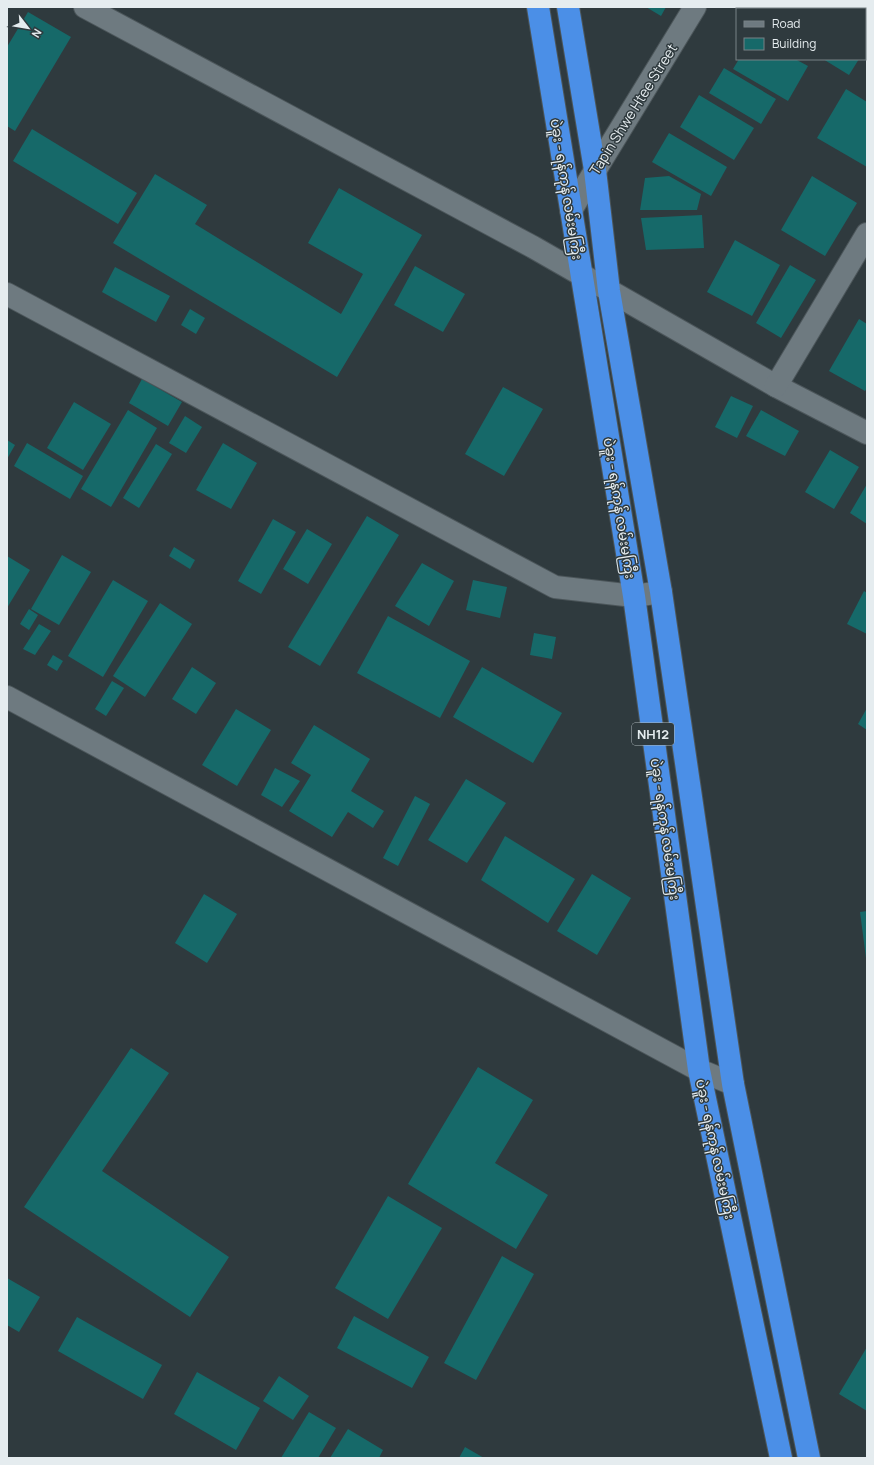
<svg xmlns="http://www.w3.org/2000/svg" width="874" height="1465" font-family="Manrope,'Noto Sans Myanmar',sans-serif">
<rect width="100%" height="100%" fill="#2f3a3e"/>
<g fill="#166969">
<polygon points="646,7 666,7 661,16"/>
<polygon points="743,7 822,7 821,9 742,9"/>
<polygon points="849,7 867,7 867,18 865,16 865,9 852,9"/>
<polygon points="28,12 71,37 15,131 7,126 7,47"/>
<polygon points="739,59 795,59 808,66 788,101 733,69"/>
<polygon points="823,59 859,59 849,75"/>
<polygon points="724,68 776,99 761,124 709,93"/>
<polygon points="846,89 867,102 867,167 817,138"/>
<polygon points="699,95 754,128 734,160 680,127"/>
<polygon points="32,129 137,193 118,224 13,161"/>
<polygon points="669,133 727,167 711,196 652,162"/>
<polygon points="155,174 207,205 195,224 341,314 363,274 308,243 339,188 422,235 337,377 113,243"/>
<polygon points="669,176 701,194 697,210 640,210 645,178"/>
<polygon points="812,176 857,203 825,256 781,230"/>
<polygon points="702,215 704,248 646,250 641,218"/>
<polygon points="735,240 780,265 752,316 707,292"/>
<polygon points="790,265 816,280 781,338 756,323"/>
<polygon points="415,266 465,294 443,332 394,305"/>
<polygon points="115,267 170,296 156,322 102,292"/>
<polygon points="190,309 205,318 196,334 181,325"/>
<polygon points="859,319 867,324 867,388 865,391 829,371"/>
<polygon points="142,379 182,402 168,426 129,403"/>
<polygon points="503,387 543,409 504,476 465,454"/>
<polygon points="731,396 753,406 737,438 715,427"/>
<polygon points="74,402 111,424 83,470 47,448"/>
<polygon points="128,410 157,428 111,507 81,489"/>
<polygon points="761,410 799,431 785,456 746,436"/>
<polygon points="185,416 202,427 186,453 169,443"/>
<polygon points="7,440 15,445 7,459"/>
<polygon points="27,443 83,476 70,499 14,466"/>
<polygon points="223,443 257,463 231,509 196,490"/>
<polygon points="156,444 172,454 139,508 123,498"/>
<polygon points="830,450 859,467 834,509 805,492"/>
<polygon points="867,484 867,524 850,513"/>
<polygon points="367,516 399,535 320,666 288,647"/>
<polygon points="273,519 296,532 261,594 238,581"/>
<polygon points="307,529 332,544 308,584 283,569"/>
<polygon points="174,547 195,560 190,569 169,556"/>
<polygon points="62,555 91,572 59,625 31,609"/>
<polygon points="7,556 30,570 7,608"/>
<polygon points="422,563 454,581 429,626 395,606"/>
<polygon points="113,580 148,601 103,677 68,656"/>
<polygon points="473,580 507,587 500,618 466,610"/>
<polygon points="864,591 867,593 867,634 847,624"/>
<polygon points="160,603 192,624 145,697 113,676"/>
<polygon points="29,609 38,615 29,630 20,624"/>
<polygon points="388,616 470,661 440,718 357,673"/>
<polygon points="39,624 51,631 35,655 23,649"/>
<polygon points="534,633 556,637 552,659 530,655"/>
<polygon points="53,655 63,661 57,671 47,665"/>
<polygon points="192,667 216,683 196,714 172,699"/>
<polygon points="482,667 562,713 533,763 453,717"/>
<polygon points="112,681 124,688 106,716 95,709"/>
<polygon points="867,708 867,730 858,724"/>
<polygon points="236,709 271,730 237,786 202,765"/>
<polygon points="314,725 370,759 351,791 384,811 373,828 348,812 332,837 289,811 311,775 291,763"/>
<polygon points="275,768 300,781 282,807 261,795"/>
<polygon points="466,779 506,803 467,863 428,840"/>
<polygon points="415,796 430,804 398,866 383,858"/>
<polygon points="505,836 575,879 548,923 481,880"/>
<polygon points="592,874 631,898 597,955 557,931"/>
<polygon points="204,894 237,914 207,963 175,943"/>
<polygon points="867,911 867,958 866,958 860,912"/>
<polygon points="131,1048 169,1073 102,1171 229,1257 190,1317 24,1207"/>
<polygon points="478,1067 533,1100 495,1163 548,1195 516,1249 408,1184"/>
<polygon points="388,1196 442,1228 388,1319 335,1288"/>
<polygon points="502,1256 534,1274 476,1380 444,1363"/>
<polygon points="7,1278 40,1297 19,1332 7,1325"/>
<polygon points="354,1316 429,1357 412,1388 337,1348"/>
<polygon points="77,1317 162,1365 143,1399 58,1351"/>
<polygon points="867,1347 867,1411 839,1394"/>
<polygon points="197,1372 260,1408 236,1450 174,1414"/>
<polygon points="279,1376 309,1396 293,1420 263,1401"/>
<polygon points="309,1412 336,1428 318,1458 281,1458"/>
<polygon points="348,1429 383,1450 379,1458 330,1458"/>
<polygon points="465,1447 484,1458 459,1458"/>
</g>
<g fill="none" stroke-linecap="round" stroke-linejoin="round">
<g stroke="#4c565a" stroke-width="24">
<g id="minor">
<polyline points="85,7 533,247 776,386 867,433"/>
<polyline points="571,210 695,7"/>
<polyline points="7,294 555,587 634,596 661,592"/>
<polyline points="776,386 867,234"/>
<polyline points="7,697 699,1070 733,1084"/>
</g>
</g>
<g stroke="#4c565a" stroke-width="24">
<g id="highway">
<polyline points="538,7 634,596 699,1070 781,1458"/>
<polyline points="568,7 595,170 609,291 661,592 733,1084 809,1458"/>
</g>
</g>
<use href="#minor" stroke="#6e7a80" stroke-width="22"/>
<use href="#highway" stroke="#4b8fe7" stroke-width="22"/>
</g>
<g text-anchor="middle" dominant-baseline="central" stroke-width="3" stroke-linejoin="round" paint-order="stroke">
<rect fill="#2f3a3e" stroke="#aeb7ba" stroke-width="1" x="632" y="723" width="42" height="22" rx="3"/>
<g font-size="13" font-weight="bold" fill="#e5ecef">
<text x="653" y="734">NH12</text>
</g>
<g font-size="14" fill="#e5ecef" stroke="#2f3a3e">
<text transform="translate(633 109) rotate(-58)">Tapin Shwe Htee Street</text>
<text transform="translate(567 189) rotate(81)">ပဲခူး - ရန်ကုန် လမ်းမကြီး</text>
<text transform="translate(620 508) rotate(81)">ပဲခူး - ရန်ကုန် လမ်းမကြီး</text>
<text transform="translate(666 829) rotate(82)">ပဲခူး - ရန်ကုန် လမ်းမကြီး</text>
<text transform="translate(716 1149) rotate(78)">ပဲခူး - ရန်ကုန် လမ်းမကြီး</text>
</g>
</g>
<rect width="874" height="1465" fill="none" stroke="#e5ecef" stroke-width="16"/>
<rect x="736" y="8" width="130" height="52" fill="#2f3a3e" stroke="#788185"/>
<rect x="744" y="21" width="20" height="6" fill="#6e7a80" stroke="#788185"/>
<text x="772" y="28" font-size="12" fill="#e5ecef">Road</text>
<rect x="744" y="38" width="20" height="12" fill="#166969" stroke="#788185"/>
<text x="772" y="48" font-size="12" fill="#e5ecef">Building</text>
<g transform="translate(28 28) rotate(121)" stroke="#2f3a3e" stroke-width="3" paint-order="stroke">
<path d="M0-3L7 15L0 10L-7 15Z" fill="#e5ecef"/>
<text y="-6" font-size="11" font-weight="bold" text-anchor="middle" fill="#e5ecef">N</text>
</g>
</svg>
